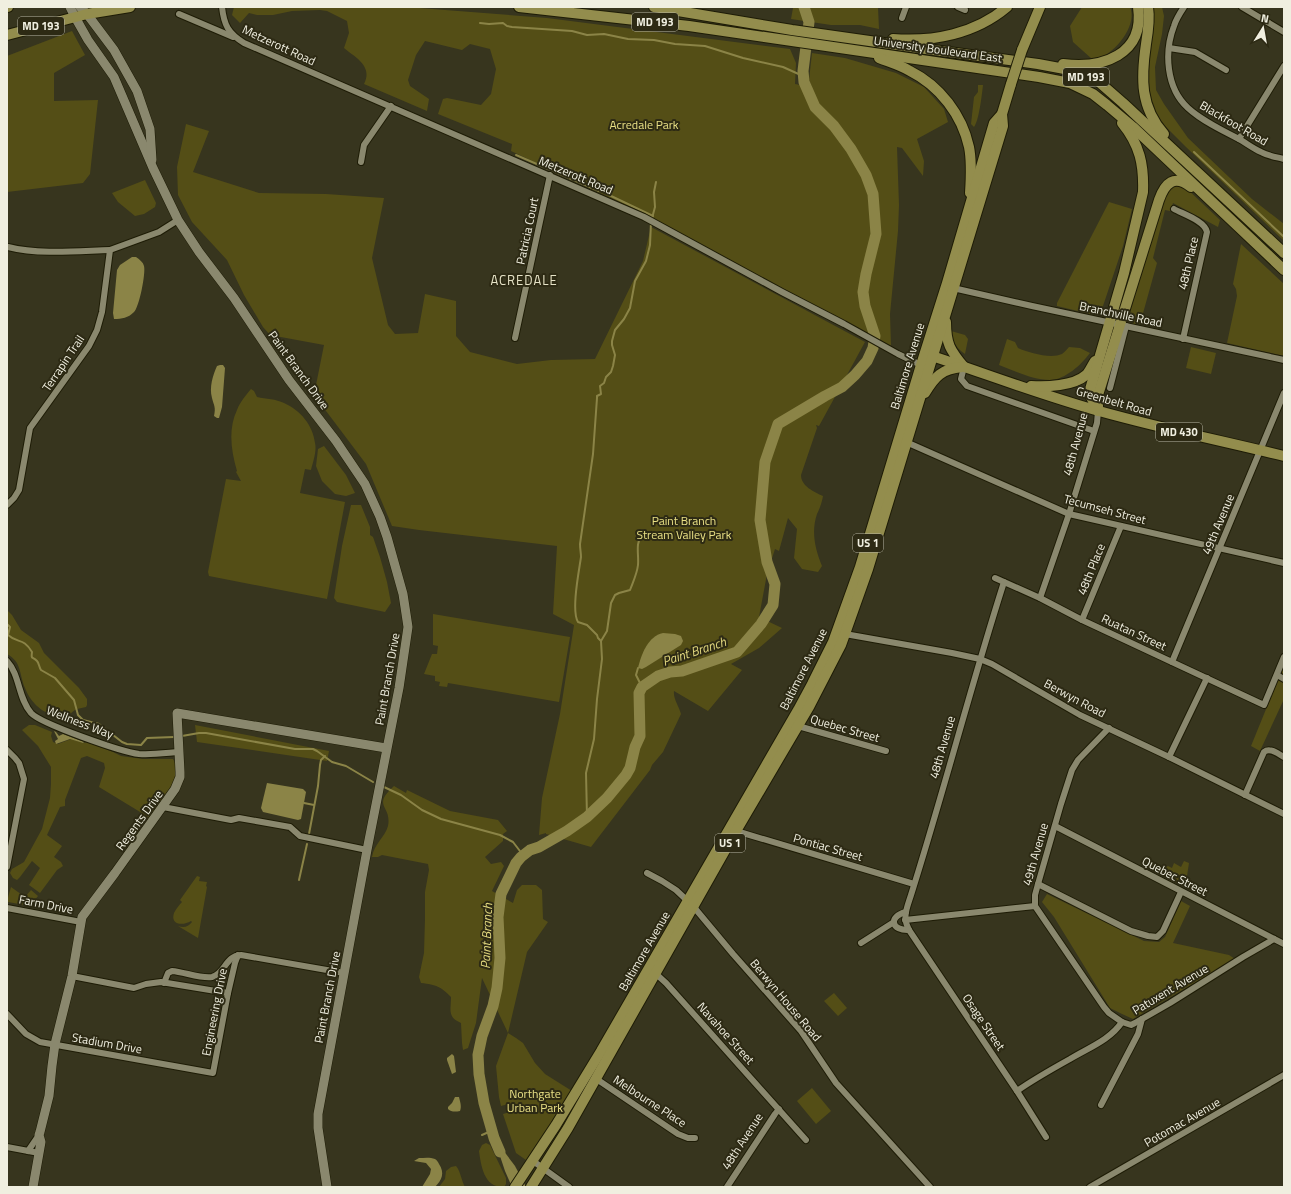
<svg xmlns="http://www.w3.org/2000/svg" width="1291" height="1194" font-family="'Titillium Web',sans-serif">
<rect width="100%" height="100%" fill="#37351e"/>
<g fill="#544e16">
<path d="M234,7H406L547,18L790,49L796,63L795,84L812,87L809,80L812,53L845,58L896,73L924,87L944,109L948,122L917,139L924,161L923,176L902,148L897,147L899,205L898,231L890,314L891,346L628,206L511,151L512,144L438,114L443,99L447,98L481,105L491,94L496,69L490,49L470,44L462,50L425,41L416,55L408,80L410,86L429,99L427,111L364,84C373,66 356,58 344,48L349,33L347,21L327,11L320,10L292,11L273,15H257L249,13L240,23L232,15Z"/>
<polygon points="789,7 878,7 879,29 860,25 831,25 791,19 793,8"/>
<path d="M1082,7H1130C1137,23 1120,46 1107,54C1103,57 1097,57 1092,59L1073,42L1070,26Z"/>
<polygon points="1151,7 1162,7 1164,16 1162,34 1155,67 1156,90 1164,104 1188,138 1252,199 1284,224 1284,241 1186,147 1159,120 1152,107 1147,87"/>
<polygon points="72,31 85,55 54,73 54,101 98,100 90,174 83,183 7,192 7,56"/>
<path d="M978,85H983C982,94 979,121 974,127L971,124L974,97L978,92Z"/>
<path d="M186,124L209,131L193,172L259,193L326,194L384,198L372,258L388,325L395,334L418,333L425,294L456,301V336L470,352L517,364L551,360L595,359L643,261L651,227L865,342L819,426L816,425L817,428L801,475C801,486 814,492 823,496C822,502 820,508 817,514C811,532 815,549 822,566L818,572L802,569L794,558L797,529L788,518L779,551L775,549L767,574L759,617L782,628L759,648L731,664L742,670L708,711L674,691C673,699 679,706 681,714L663,752L652,765L650,770L591,847L546,834V833L539,835L542,798L560,714L574,625L553,614L557,546L419,530L392,526L366,464L314,395L324,345L270,335L263,327L244,295L227,260L192,222L178,195L177,167Z"/>
<polygon points="145,180 156,203 155,207 144,214 135,216 118,202 112,193"/>
<polygon points="1177,185 1185,187 1220,220 1218,227 1173,203 1170,211 1165,210 1153,258 1157,263 1140,324 1133,324 1126,316 1154,227 1168,189 1171,187"/>
<polygon points="1109,202 1132,209 1123,246 1103,306 1098,312 1090,314 1057,306 1057,303"/>
<polygon points="1241,244 1284,284 1284,356 1227,343 1237,296 1236,289 1233,284"/>
<path d="M951,331L965,335L968,339L965,354C956,348 953,342 951,331Z"/>
<path d="M1007,339L1015,342L1018,348C1029,353 1051,359 1062,354C1065,352 1067,349 1069,347L1080,348L1090,353C1082,364 1065,380 1050,380C1032,380 1015,371 999,365Z"/>
<polygon points="1191,347 1216,353 1211,374 1186,368"/>
<path d="M251,389L254,391L257,397C266,399 276,399 284,403C300,410 313,425 315,443C317,451 313,462 311,470L305,469L300,493L345,502L327,599L209,576L208,572L226,479L241,481L236,472L237,471C231,451 228,429 237,410C240,402 246,395 251,389Z"/>
<polygon points="324,446 346,475 355,493 346,496 335,494 322,481 316,466 318,449"/>
<polygon points="351,505 361,505 370,527 370,535 373,537 380,557 387,582 391,603 385,612 337,602 334,598 342,546"/>
<path d="M7,610L12,615L21,630L39,643L44,653L79,688L87,699V705L86,707C83,708 80,708 77,709C74,710 72,713 69,714C49,720 32,706 25,688C19,674 22,662 7,654Z"/>
<polygon points="433,614 570,637 559,702 448,683 447,687 439,686 440,682 435,681 435,676 424,674 432,654 437,654 438,646 433,645"/>
<polygon points="1284,665 1284,699 1260,751 1251,746"/>
<path d="M29,725H35L52,732L51,736L53,742L58,744L71,739L83,743L88,742L113,752L121,756L143,759H173C185,777 161,804 150,818L99,787L105,768L104,763L87,756L81,758L65,800V806L60,807L47,835L62,846L54,857L61,862L63,866L57,870L40,893L29,885L40,868L32,861L20,877L17,880L13,878L10,873L12,869L24,862L42,829L50,798L51,784V767L38,746L22,730Z"/>
<polygon points="195,725 329,751 327,761 197,742"/>
<path d="M394,786L406,793L407,790L450,811L498,820L507,831L503,834V841L485,857L491,864L501,862L504,866L492,891L513,903L517,890L522,885H536L542,890L543,919L548,922L527,952L508,1033L516,1038L523,1043L535,1063L545,1074L572,1091L550,1125L526,1160L516,1153L503,1114L510,1112L508,1104L501,1106L499,1097L496,1066L508,1033L482,978L476,1023L468,1048L463,1050L462,1043L461,1023C447,1017 451,1010 451,997C440,986 437,985 421,983L419,977L424,953L425,919V892L429,870L428,864L382,855L378,857H372C374,844 385,837 388,826C392,805 371,807 394,786Z"/>
<path d="M1184,861L1189,863L1187,876L1182,882C1172,885 1166,879 1163,870L1164,868L1168,866L1172,868L1174,863L1181,867Z"/>
<path d="M197,876L200,877L199,881L207,882L206,886L207,887L198,938L178,926C184,928 188,927 192,922L191,921C183,926 170,925 174,913C176,909 179,905 182,902L180,900Z"/>
<polygon points="11,887 25,897 31,890 38,896 30,906 8,902 7,901"/>
<polygon points="1047,894 1144,941 1159,942 1165,937 1181,901 1190,906 1173,943 1229,955 1235,959 1133,1019 1122,1014 1110,1008 1054,917 1042,902"/>
<polygon points="834,993 847,1008 838,1016 824,1001"/>
<polygon points="812,1088 831,1111 816,1124 797,1101"/>
<path d="M486,1143L490,1145L506,1178V1184L504,1187C484,1188 481,1166 479,1151L482,1145Z"/>
<path d="M456,1166C461,1172 461,1180 465,1187H439L445,1179L446,1171L451,1167Z"/>
</g>
<g fill="#8b8447">
<path d="M132,257H136C140,260 143,262 144,266C146,273 139,308 134,312C128,318 122,319 114,319L113,313L117,270L120,265Z"/>
<path d="M220,365H223L225,368L222,407L219,418H217L214,416C216,407 214,406 212,398C209,387 213,375 217,366Z"/>
<path d="M663,633L675,634L681,636L683,641L681,645L646,667L642,669L638,668C641,655 648,636 663,633Z"/>
<polygon points="54,731 56,732 59,736 63,734 84,742 83,743 70,739 56,744 55,741 58,739"/>
<polygon points="267,783 303,789 306,792 301,819 298,820 263,812 261,808"/>
<polygon points="452,1054 454,1056 456,1072 452,1074 447,1060 447,1058"/>
<path d="M455,1097H459C460,1102 462,1106 460,1111C455,1112 451,1112 448,1109V1107L452,1103Z"/>
<polygon points="494,1138 515,1166 526,1187 512,1187 505,1171"/>
<path d="M419,1158C424,1158 430,1157 435,1159C437,1160 438,1162 439,1164C445,1173 442,1180 435,1187H422L430,1174L431,1169L426,1163L414,1161Z"/>
</g>
<g fill="none" stroke-linecap="round" stroke-linejoin="round">
<g stroke="#8b8447" stroke-width="2">
<polyline points="800,7 805,12"/>
<polyline points="480,23 489,24 503,23 507,26 512,27 572,31 587,35 604,34 628,39 654,40 675,44 705,46 743,58 783,67 803,76"/>
<polyline points="1194,152 1284,237"/>
<polyline points="516,155 599,191"/>
<polyline points="609,195 653,216"/>
<path d="M7,624L10,627L8,635C18,644 23,637 32,652C31,660 32,656 37,661C39,663 39,667 41,670L55,678L74,700L78,715L83,720L99,724L122,742L127,744L141,745L147,738L174,737"/>
<path d="M601,641L598,638L597,635L587,625L578,622C571,611 579,571 581,557C581,553 580,549 580,544L593,454L597,398V396L601,394L600,386L604,383L606,377L611,372L613,366L615,355L612,345V341L615,330L624,319L630,308L635,281L646,261L650,245L651,222L655,207L654,192L656,182"/>
<polyline points="638,668 636,675 642,687"/>
<polyline points="182,736 199,733 206,733 295,749 313,749 317,751 332,762 346,766 373,782"/>
<polyline points="384,787 401,795 422,810 441,819 500,835 513,842 523,855"/>
<polyline points="304,803 314,805"/>
<path d="M587,817L586,773L594,739L597,699L602,659L601,641L607,631L611,603L615,595L619,593L630,590C633,582 637,574 638,565C639,554 635,544 642,534"/>
<polyline points="309,834 318,786 320,765 321,760 325,756"/>
<polyline points="299,880 307,844"/>
<polyline points="482,1135 491,1131"/>
</g>
<polyline stroke="#8b8447" stroke-width="11" points="500,1152 494,1138 484,1103 479,1074 478,1055 482,1036 493,1006 497,988 500,958 498,917 501,894 516,863 521,857 530,850 539,847 567,831 587,817 607,798 626,775 630,768 635,747 640,736 639,693 642,687 658,676 670,672 682,671 708,662 737,652 761,624 773,605 775,584 767,562 760,520 765,462 778,424 825,396 842,387 855,375 867,361 873,348 875,336 865,306 863,292 866,274 876,234 873,194 866,175 851,149 834,126 815,107 804,82 803,71 809,22 804,7"/>
<g stroke="#1e1c06" stroke-width="8">
<g id="street">
<path d="M222,7C224,25 228,33 244,43L644,217L782,292L844,324L898,354L923,366"/>
<polyline points="958,7 965,10"/>
<path d="M1184,7C1180,13 1176,19 1174,26C1164,52 1166,88 1188,108C1201,120 1221,130 1237,138C1245,142 1252,148 1261,152C1268,156 1276,157 1284,159"/>
<polyline points="1242,7 1284,32"/>
<polyline points="179,14 233,37"/>
<polyline points="902,18 906,7"/>
<polyline points="1169,48 1195,52 1226,70"/>
<polyline points="1239,139 1284,66"/>
<polyline points="361,162 364,145 391,106"/>
<path d="M1174,209C1183,214 1205,221 1207,232L1183,339"/>
<path d="M8,247C40,255 78,251 110,250"/>
<polyline points="953,288 1032,306 1284,360"/>
<polyline points="515,338 550,175"/>
<polyline points="964,367 961,379 967,386 1094,431"/>
<polyline points="1110,388 1126,326"/>
<polyline points="906,442 1069,514 1284,563"/>
<polyline points="7,505 14,498 19,490 30,428 89,346 97,330 102,312 110,250 159,232 178,220"/>
<polyline points="995,578 1040,598 1082,620 1264,705 1284,657"/>
<path d="M1004,582C971,685 944,791 911,895C907,908 902,917 909,930L1017,1091L1046,1137"/>
<polyline points="1040,598 1069,514 1097,423 1098,411"/>
<polyline points="1082,620 1121,526"/>
<polyline points="845,634 952,653 980,659 992,664 1080,715 1169,757 1284,814"/>
<path d="M7,661C20,675 18,698 31,713C41,724 122,752 139,754C152,755 166,753 179,752"/>
<polyline points="1172,662 1284,393"/>
<polyline points="1277,675 1284,679"/>
<polyline points="798,726 886,751"/>
<polyline points="1109,728 1078,760 1072,770 1061,804 1038,884 1035,895 1035,906 1104,1007 1109,1013 1122,1022"/>
<polyline points="7,750 15,758 19,763 24,779 7,867"/>
<polyline points="1169,757 1207,678"/>
<path d="M1245,795L1264,752C1270,747 1278,754 1284,757"/>
<polyline points="163,807 231,820 239,818 290,827 300,836 367,850"/>
<polyline points="1055,826 1284,944"/>
<polyline points="736,831 914,884"/>
<polyline points="647,873 662,881 676,890 693,906 733,954 801,1031 836,1083 930,1187"/>
<polyline points="1038,884 1131,931 1148,936 1157,937 1163,931 1181,892"/>
<polyline points="7,908 81,922"/>
<path d="M906,912C887,917 892,931 909,930"/>
<polyline points="905,920 1035,906"/>
<polyline points="861,943 894,922"/>
<polyline points="655,973 666,983 806,1140"/>
<polyline points="72,976 134,988 146,984 161,982 228,993"/>
<path d="M164,983L168,973L172,971C184,972 202,979 212,977C225,974 225,956 241,955L344,973"/>
<polyline points="7,1014 26,1034 40,1042 213,1073 228,993 235,963 238,955"/>
<polyline points="595,1078 678,1134 688,1138 695,1138"/>
<path d="M1017,1091C1034,1079 1052,1069 1070,1059C1088,1048 1110,1040 1122,1022L1131,1025L1135,1023L1170,1003L1243,957L1274,939"/>
<polyline points="1101,1105 1138,1034 1142,1019"/>
<polyline points="7,1147 39,1153"/>
<polyline points="28,1151 39,1135"/>
<polyline points="533,1161 569,1187"/>
<polyline points="727,1187 775,1114 779,1109"/>
<polyline points="1090,1187 1284,1075"/>
</g>
</g>
<g stroke="#1e1c06" stroke-width="10">
<g id="secondary">
<polyline points="70,7 75,17 88,40 114,77 153,168 178,220 199,252 234,298 289,380 336,441 365,484 380,517 387,537 403,594 408,627 399,688 367,850 318,1114 318,1128 327,1187"/>
<polyline points="80,7 87,14 114,50 137,91 150,129 152,160"/>
<polyline points="33,1187 41,1142 39,1135 40,1132 49,1096 52,1066 55,1044 72,976 82,917 115,873 175,789 180,777 180,772 177,713 386,748"/>
</g>
</g>
<g stroke="#1e1c06" stroke-width="12">
<g id="primary">
<polyline points="7,7 8,7"/>
<polyline points="519,7 689,26 1039,77 1070,83 1093,94 1107,105 1133,127 1284,270"/>
<polyline points="654,7 792,30 926,49 1038,64 1070,70 1099,82 1123,103 1284,253"/>
<path d="M1148,7C1150,19 1148,32 1146,44C1141,78 1140,107 1164,134"/>
<polyline points="7,35 87,14 130,7"/>
<path d="M893,39C933,42 975,34 1007,7"/>
<polyline points="1022,50 1040,7"/>
<path d="M879,58C889,62 900,65 910,71C940,86 962,115 969,147C972,162 971,178 970,193"/>
<path d="M1063,64C1102,69 1145,55 1138,7"/>
<path d="M946,322C946,344 950,350 964,367"/>
<path d="M926,354C984,373 1041,395 1099,411C1160,428 1222,441 1284,456"/>
<path d="M1031,386C1046,387 1074,386 1086,375C1090,371 1092,365 1095,361"/>
<path d="M925,393C935,376 942,369 962,367"/>
<path d="M1098,409V395L1159,200C1165,183 1174,174 1191,187"/>
<path d="M1098,411L1089,393L1124,273L1143,192C1144,165 1140,145 1122,123"/>
<polyline points="515,1187 556,1125 601,1051 798,710 812,684 833,642 860,567 921,365 947,283 994,123 1002,114"/>
<polyline points="531,1187 568,1128 736,831 809,707 841,645 868,569 1003,126 1002,114 1011,84"/>
</g>
</g>
<use href="#street" stroke="#8a886e" stroke-width="6"/>
<use href="#secondary" stroke="#8a886e" stroke-width="9"/>
<use href="#primary" stroke="#938d4d" stroke-width="10"/>
<g stroke="#1e1c06" stroke-width="12" stroke-linecap="butt">
<polyline id="primary-bridge" points="1011,84 1022,50"/>
</g>
<use href="#primary-bridge" stroke="#938d4d" stroke-width="10"/>
</g>
<g text-anchor="middle" dominant-baseline="central" stroke-width="4" stroke-linejoin="round" paint-order="stroke">
<g fill="#2d2a14" stroke="#b6b4a3" stroke-width="1">
<rect x="632" y="13" width="46" height="18" rx="3"/>
<rect x="18" y="17" width="46" height="18" rx="3"/>
<rect x="1063" y="68" width="46" height="18" rx="3"/>
<rect x="1156" y="423" width="46" height="18" rx="3"/>
<rect x="853" y="534" width="30" height="18" rx="3"/>
<rect x="715" y="834" width="30" height="18" rx="3"/>
</g>
<g font-size="11" font-weight="bold" fill="#f0efe0">
<text x="655" y="22">MD 193</text>
<text x="41" y="26">MD 193</text>
<text x="1086" y="77">MD 193</text>
<text x="1179" y="432">MD 430</text>
<text x="868" y="543">US 1</text>
<text x="730" y="843">US 1</text>
</g>
<g font-size="12" fill="#f0efe0" stroke="#2d2a14">
<text transform="translate(279 45) rotate(25)">Metzerott Road</text>
<text transform="translate(938 49) rotate(8)">University Boulevard East</text>
<text transform="translate(1234 123) rotate(30)">Blackfoot Road</text>
<text transform="translate(576 175) rotate(23)">Metzerott Road</text>
<text transform="translate(527 231) rotate(-78)">Patricia Court</text>
<text transform="translate(1188 263) rotate(-77)">48th Place</text>
<text transform="translate(1121 314) rotate(12)">Branchville Road</text>
<text transform="translate(63 363) rotate(-56)">Terrapin Trail</text>
<text transform="translate(907 366) rotate(-73)">Baltimore Avenue</text>
<text transform="translate(299 370) rotate(54)">Paint Branch Drive</text>
<text transform="translate(1114 401) rotate(16)">Greenbelt Road</text>
<text transform="translate(1075 444) rotate(-75)">48th Avenue</text>
<text transform="translate(1105 509) rotate(15)">Tecumseh Street</text>
<text transform="translate(1218 524) rotate(-67)">49th Avenue</text>
<text transform="translate(1091 569) rotate(-68)">48th Place</text>
<text transform="translate(1134 632) rotate(25)">Ruatan Street</text>
<text transform="translate(803 669) rotate(-63)">Baltimore Avenue</text>
<text transform="translate(387 679) rotate(-80)">Paint Branch Drive</text>
<text transform="translate(1075 698) rotate(28)">Berwyn Road</text>
<text transform="translate(80 722) rotate(21)">Wellness Way</text>
<text transform="translate(845 728) rotate(16)">Quebec Street</text>
<text transform="translate(942 747) rotate(-74)">48th Avenue</text>
<text transform="translate(139 820) rotate(-54)">Regents Drive</text>
<text transform="translate(828 847) rotate(16)">Pontiac Street</text>
<text transform="translate(1035 854) rotate(-74)">49th Avenue</text>
<text transform="translate(1175 876) rotate(27)">Quebec Street</text>
<text transform="translate(46 904) rotate(11)">Farm Drive</text>
<text transform="translate(644 951) rotate(-60)">Baltimore Avenue</text>
<text transform="translate(1170 989) rotate(-31)">Patuxent Avenue</text>
<text transform="translate(327 997) rotate(-79)">Paint Branch Drive</text>
<text transform="translate(786 1000) rotate(50)">Berwyn House Road</text>
<text transform="translate(214 1012) rotate(-79)">Engineering Drive</text>
<text transform="translate(984 1022) rotate(56)">Osage Street</text>
<text transform="translate(726 1033) rotate(48)">Navahoe Street</text>
<text transform="translate(107 1043) rotate(10)">Stadium Drive</text>
<text transform="translate(650 1101) rotate(33)">Melbourne Place</text>
<text transform="translate(1182 1122) rotate(-30)">Potomac Avenue</text>
<text transform="translate(742 1141) rotate(-57)">48th Avenue</text>
</g>
<g font-size="12" fill="#e9e085" stroke="#2d2a14">
<text x="644" y="124">Acredale Park</text>
<text x="684" y="520">Paint Branch<tspan x="684" dy="14">Stream Valley Park</tspan></text>
<text x="535" y="1093">Northgate<tspan x="535" dy="14">Urban Park</tspan></text>
</g>
<g font-size="13" letter-spacing="1" fill="#e5e2c6" stroke="#2d2a14">
<text x="524" y="280">ACREDALE</text>
</g>
<g font-size="13" font-style="italic" fill="#e2d87e" stroke="#2d2a14">
<text transform="translate(694 651) rotate(-18)">Paint Branch</text>
<text transform="translate(486 936) rotate(-88)">Paint Branch</text>
</g>
</g>
<rect width="1291" height="1194" fill="none" stroke="#f0efe0" stroke-width="16"/>
<g transform="translate(1263 28) rotate(11)" stroke="#2d2a14" stroke-width="3" paint-order="stroke">
<path d="M0-3L7 15L0 10L-7 15Z" fill="#f0efe0"/>
<text y="-6" font-size="11" font-weight="bold" text-anchor="middle" fill="#f0efe0">N</text>
</g>
</svg>
